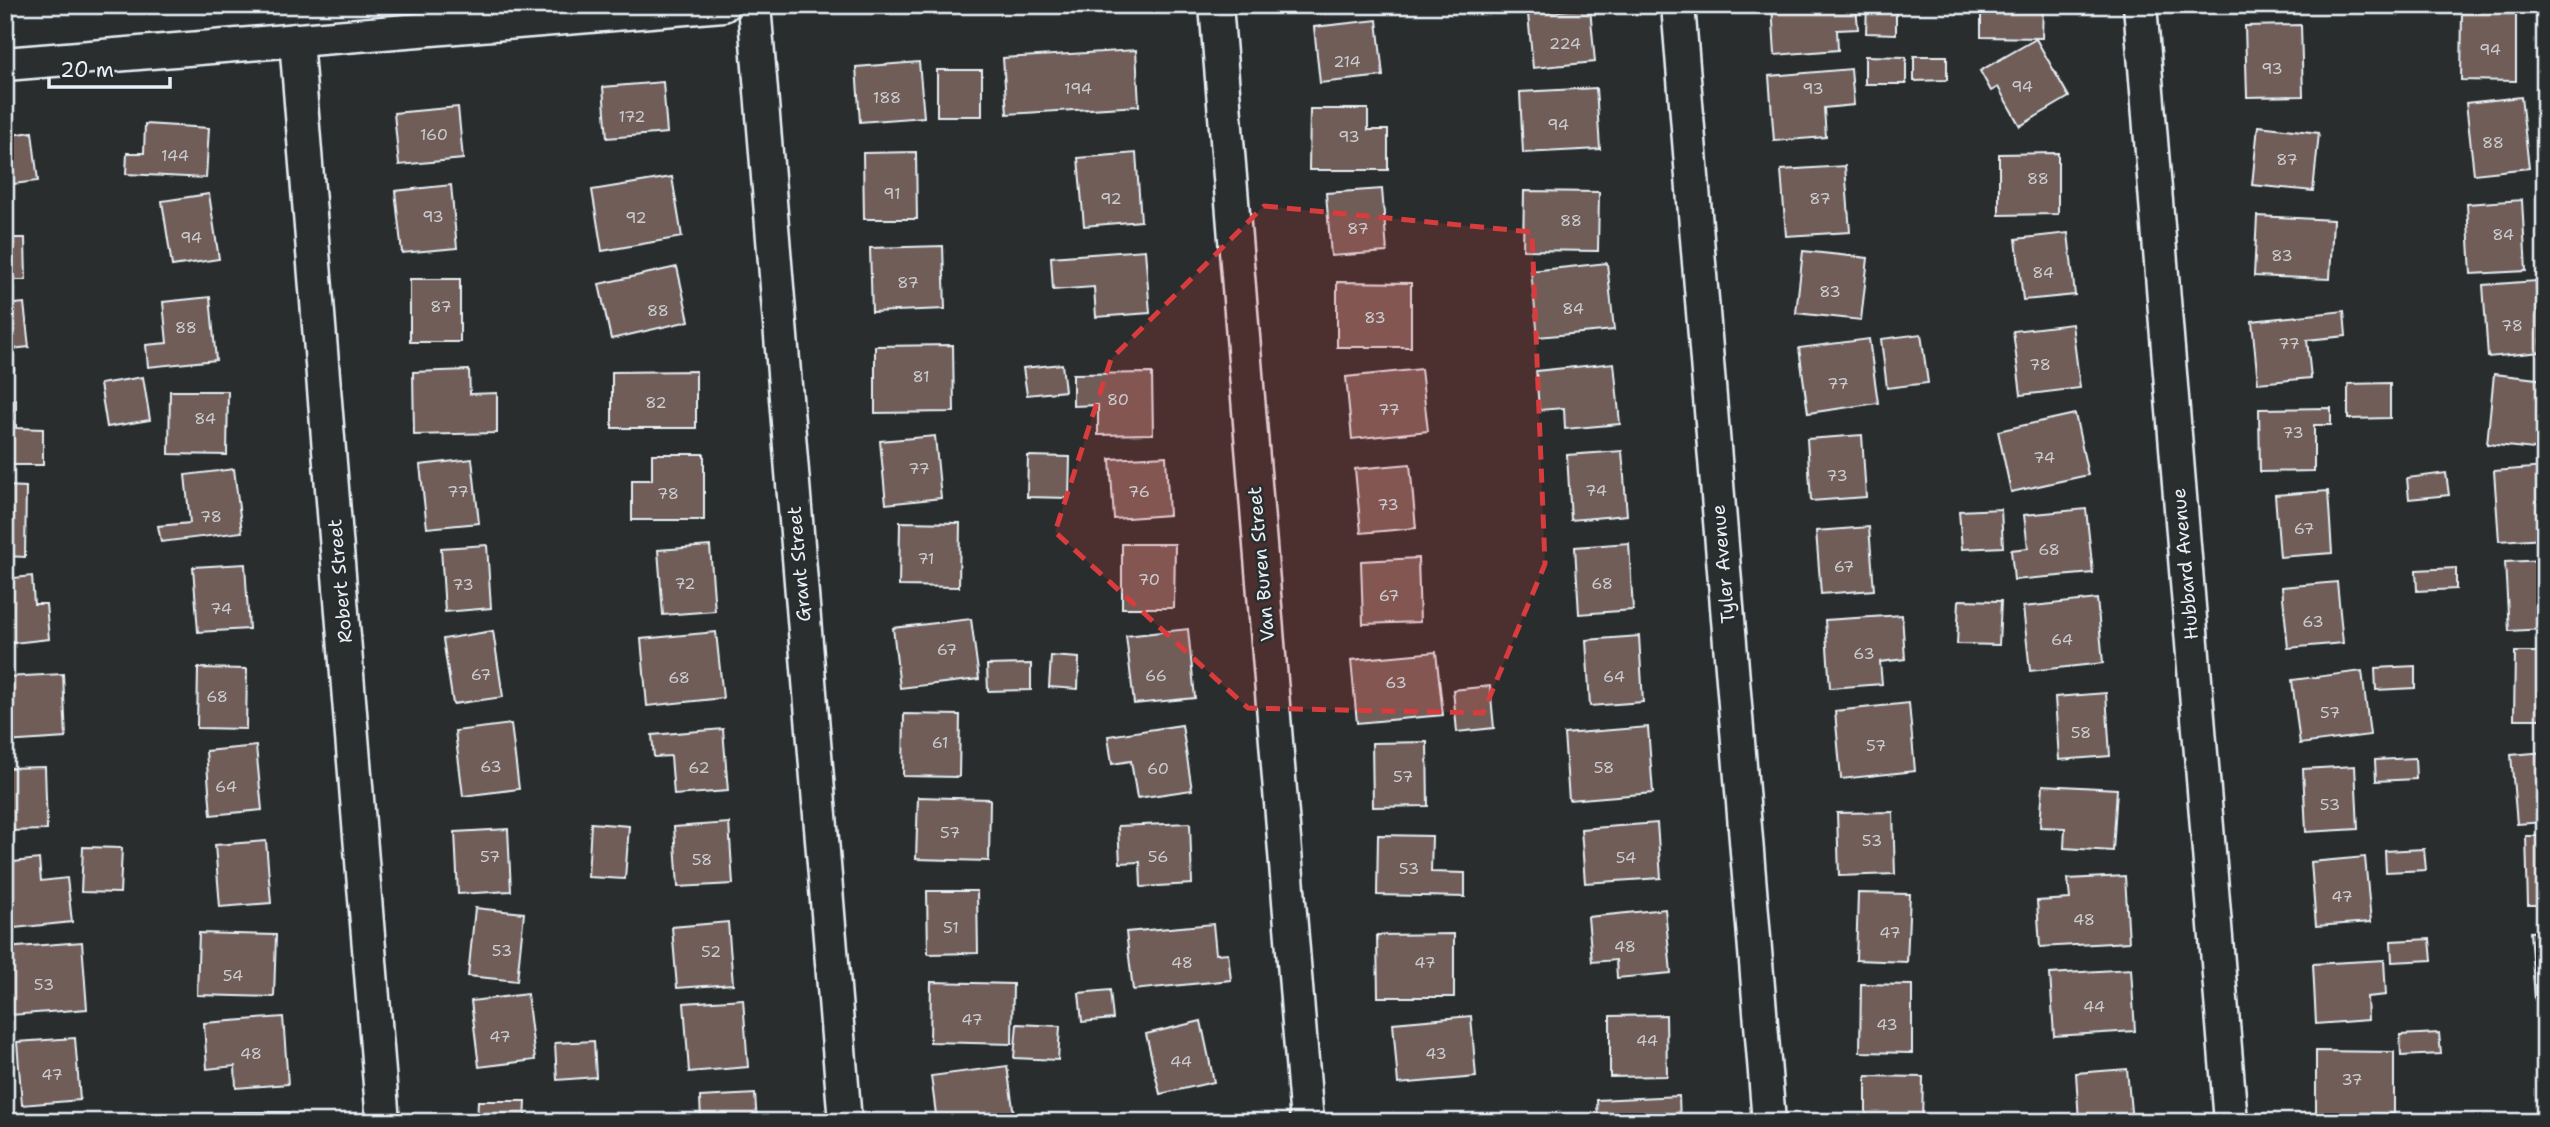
<svg xmlns="http://www.w3.org/2000/svg" width="2550" height="1127" font-family="'Shantell Sans',sans-serif">
<rect width="100%" height="100%" fill="#2a2d2e"/>
<filter id="ink" filterUnits="userSpaceOnUse"><feTurbulence type="fractalNoise" baseFrequency=".0143" numOctaves="2"/><feDisplacementMap in="SourceGraphic" scale="14" xChannelSelector="R" yChannelSelector="G"/><feConvolveMatrix kernelMatrix="1 2 1 2 8 2 1 2 1" color-interpolation-filters="sRGB"/></filter>
<g filter="url(#ink)">
<g fill="#6f5d58" stroke="#e8f1f8" stroke-width="2">
<polygon points="1772,5 1856,5 1858,29 1837,30 1838,50 1775,55"/>
<polygon points="1867,5 1896,5 1896,34 1866,33"/>
<polygon points="1981,5 2043,5 2042,38 1981,37"/>
<polygon points="2245,5 2308,5 2308,7 2245,11"/>
<polygon points="1590,8 1595,62 1533,68 1528,14"/>
<polygon points="2516,10 2516,81 2461,80 2462,11"/>
<polygon points="1377,20 1383,76 1320,83 1314,27"/>
<polygon points="2301,25 2303,96 2247,97 2245,26"/>
<polygon points="2036,39 2069,97 2020,126 1998,87 1991,91 1980,71"/>
<polygon points="1136,50 1139,106 1007,114 1003,58"/>
<polygon points="1865,56 1906,57 1906,84 1865,84"/>
<polygon points="1914,56 1947,56 1947,80 1914,81"/>
<polygon points="919,62 924,117 860,122 856,67"/>
<polygon points="1851,69 1854,105 1824,108 1826,137 1774,141 1769,76"/>
<rect x="937" y="70" width="45" height="46"/>
<polygon points="663,82 667,133 607,138 603,87"/>
<polygon points="1596,88 1600,149 1523,153 1520,92"/>
<polygon points="2521,97 2529,168 2474,174 2466,103"/>
<polygon points="458,107 463,159 399,165 394,113"/>
<polygon points="1310,109 1368,109 1368,130 1388,130 1388,170 1309,170"/>
<polygon points="145,124 209,128 206,178 126,174 127,153 144,153"/>
<polygon points="2258,126 2319,133 2313,191 2252,185"/>
<polygon points="32,132 38,181 5,185 5,136"/>
<polygon points="916,152 917,219 864,219 863,153"/>
<polygon points="1136,153 1141,221 1084,226 1078,158"/>
<polygon points="2058,153 2058,214 1999,215 1999,154"/>
<polygon points="1845,166 1850,232 1786,236 1781,170"/>
<polygon points="672,177 682,237 602,251 592,190"/>
<polygon points="451,185 457,248 402,253 395,191"/>
<polygon points="1382,189 1387,252 1331,256 1326,193"/>
<polygon points="1524,191 1599,192 1598,251 1523,250"/>
<polygon points="209,194 219,259 172,266 162,201"/>
<polygon points="2522,200 2526,271 2471,274 2467,204"/>
<polygon points="2257,216 2333,220 2330,279 2254,276"/>
<polygon points="2068,233 2075,295 2023,300 2016,239"/>
<polygon points="5,238 25,238 26,280 5,280"/>
<polygon points="943,246 945,309 872,312 870,248"/>
<polygon points="1145,250 1150,313 1096,317 1094,287 1053,290 1051,257"/>
<polygon points="1803,251 1868,258 1861,320 1796,313"/>
<polygon points="1607,263 1614,330 1538,337 1531,271"/>
<polygon points="677,267 689,321 611,339 599,284"/>
<rect x="410" y="279" width="50" height="63"/>
<polygon points="2536,281 2542,352 2488,357 2483,285"/>
<polygon points="1337,282 1411,283 1411,347 1337,347"/>
<polygon points="210,297 216,360 148,367 146,345 167,343 163,302"/>
<polygon points="24,303 29,347 11,349 14,370 5,371 5,305"/>
<polygon points="2344,311 2346,336 2307,340 2311,378 2258,383 2252,321"/>
<polygon points="2072,324 2080,388 2021,395 2013,331"/>
<polygon points="1921,334 1928,383 1887,388 1881,339"/>
<polygon points="1869,339 1878,403 1808,413 1799,348"/>
<polygon points="953,345 954,412 875,413 875,346"/>
<polygon points="1614,363 1620,424 1565,429 1564,408 1539,410 1536,371"/>
<polygon points="1062,364 1065,391 1027,395 1023,368"/>
<polygon points="1421,369 1428,431 1352,439 1346,377"/>
<polygon points="469,370 470,394 497,393 497,433 414,435 413,372"/>
<polygon points="696,371 696,428 612,428 612,372"/>
<polygon points="1152,373 1153,434 1098,435 1098,405 1073,406 1073,374"/>
<polygon points="2494,374 2545,380 2543,450 2487,444"/>
<polygon points="143,377 150,420 107,427 100,384"/>
<polygon points="2390,383 2390,418 2348,419 2348,384"/>
<polygon points="170,391 228,391 227,455 169,454"/>
<polygon points="5,399 16,399 16,428 43,429 43,465 5,465"/>
<polygon points="2331,408 2331,425 2314,425 2314,471 2260,472 2259,409"/>
<polygon points="2075,414 2088,475 2011,492 1998,431"/>
<polygon points="1862,435 1866,497 1811,501 1807,439"/>
<polygon points="935,436 941,498 886,504 880,441"/>
<polygon points="1622,451 1627,515 1571,520 1567,455"/>
<polygon points="652,454 704,454 704,520 632,520 632,480 652,480"/>
<polygon points="1028,456 1070,457 1069,498 1027,497"/>
<polygon points="1166,456 1169,515 1114,519 1110,459"/>
<polygon points="472,459 479,523 427,528 420,465"/>
<polygon points="1410,464 1416,528 1361,533 1355,469"/>
<polygon points="2545,467 2545,538 2499,541 2494,471"/>
<polygon points="234,469 242,532 161,542 158,526 190,523 185,475"/>
<polygon points="2446,473 2449,495 2409,499 2407,478"/>
<polygon points="5,486 26,487 25,557 5,556"/>
<polygon points="2328,491 2332,553 2280,557 2275,495"/>
<polygon points="2001,509 2003,547 1962,549 1959,511"/>
<polygon points="2086,509 2093,573 2014,580 2011,550 2028,548 2024,515"/>
<polygon points="900,522 960,523 959,587 899,586"/>
<polygon points="1869,527 1874,590 1821,594 1816,531"/>
<polygon points="1629,543 1633,610 1579,614 1575,547"/>
<polygon points="1122,544 1175,544 1174,608 1122,608"/>
<polygon points="487,545 491,608 445,612 441,548"/>
<polygon points="710,546 715,611 663,615 658,550"/>
<polygon points="1418,558 1420,622 1363,624 1361,561"/>
<polygon points="2545,560 2545,629 2509,631 2505,562"/>
<polygon points="245,564 249,629 198,632 193,567"/>
<polygon points="2456,568 2456,589 2417,591 2416,570"/>
<polygon points="32,576 34,604 46,604 49,639 5,644 5,579"/>
<polygon points="2337,582 2343,643 2288,648 2282,587"/>
<polygon points="2097,599 2103,663 2030,671 2023,607"/>
<polygon points="1959,600 2001,601 1999,645 1957,644"/>
<polygon points="1902,615 1905,659 1880,662 1882,684 1830,688 1825,620"/>
<polygon points="971,619 979,679 900,688 893,628"/>
<polygon points="1188,629 1195,698 1134,704 1126,636"/>
<polygon points="493,631 503,697 453,704 443,639"/>
<polygon points="716,632 723,698 647,706 641,639"/>
<polygon points="1639,636 1643,702 1590,706 1586,640"/>
<polygon points="1436,652 1443,715 1357,723 1351,660"/>
<polygon points="2515,652 2545,652 2545,719 2514,719"/>
<polygon points="1051,656 1079,658 1078,689 1049,687"/>
<polygon points="1031,664 1031,690 988,691 987,665"/>
<polygon points="2415,666 2415,688 2376,690 2375,668"/>
<polygon points="198,668 247,669 246,729 197,728"/>
<polygon points="2362,671 2370,735 2300,744 2292,680"/>
<polygon points="63,674 66,738 5,742 5,677"/>
<polygon points="1490,686 1494,728 1457,732 1453,690"/>
<polygon points="2106,693 2110,756 2059,760 2055,697"/>
<polygon points="1909,703 1915,771 1841,779 1835,711"/>
<polygon points="904,714 960,715 959,777 903,776"/>
<polygon points="511,724 519,789 463,796 455,731"/>
<polygon points="1182,725 1192,790 1137,798 1131,761 1112,764 1108,736"/>
<polygon points="1648,727 1653,793 1569,800 1564,734"/>
<polygon points="723,729 728,791 674,795 671,756 654,757 652,735"/>
<polygon points="1427,742 1428,806 1373,807 1372,743"/>
<polygon points="256,746 262,810 211,815 206,751"/>
<polygon points="2545,752 2545,822 2517,824 2511,755"/>
<polygon points="2415,758 2416,779 2376,781 2375,760"/>
<polygon points="2355,766 2358,829 2306,832 2303,769"/>
<polygon points="45,767 47,830 5,831 5,768"/>
<polygon points="2043,785 2117,789 2113,851 2064,848 2065,828 2040,827"/>
<polygon points="918,797 990,799 989,861 916,859"/>
<polygon points="1893,812 1895,874 1839,876 1837,813"/>
<polygon points="591,823 629,826 625,879 588,877"/>
<polygon points="729,823 733,884 678,887 674,827"/>
<polygon points="1190,823 1192,884 1141,887 1140,862 1120,863 1118,826"/>
<polygon points="1657,823 1661,878 1585,883 1581,829"/>
<polygon points="508,829 511,891 458,894 455,832"/>
<polygon points="1378,835 1432,836 1431,872 1465,873 1465,897 1377,895"/>
<polygon points="2526,836 2545,836 2545,905 2528,905"/>
<polygon points="266,841 271,903 220,907 215,845"/>
<polygon points="83,847 122,848 120,893 81,892"/>
<polygon points="2424,849 2426,870 2386,872 2385,851"/>
<polygon points="2365,857 2371,922 2316,926 2311,862"/>
<polygon points="39,859 41,881 67,878 72,922 5,929 5,863"/>
<polygon points="2125,876 2129,942 2040,947 2037,901 2070,899 2068,879"/>
<polygon points="927,891 977,891 978,953 928,954"/>
<polygon points="1858,893 1910,894 1907,962 1856,960"/>
<polygon points="475,908 524,913 517,981 468,976"/>
<polygon points="1665,909 1671,973 1617,978 1616,960 1592,962 1588,917"/>
<polygon points="728,922 733,984 677,988 672,927"/>
<polygon points="1213,924 1216,954 1228,953 1231,980 1133,990 1126,932"/>
<polygon points="2545,931 2545,1000 2535,1000 2530,932"/>
<polygon points="199,933 276,935 274,997 197,995"/>
<polygon points="1454,934 1454,997 1378,997 1377,935"/>
<polygon points="2430,939 2432,960 2392,962 2391,941"/>
<polygon points="82,942 87,1009 11,1015 5,948"/>
<polygon points="2384,960 2386,995 2367,997 2368,1020 2316,1024 2313,964"/>
<polygon points="2131,969 2135,1031 2054,1036 2050,974"/>
<polygon points="931,982 1013,984 1012,1044 930,1042"/>
<polygon points="1861,984 1912,985 1912,1053 1860,1052"/>
<polygon points="1110,990 1113,1019 1082,1022 1079,993"/>
<polygon points="527,994 535,1060 479,1067 471,1001"/>
<polygon points="743,999 748,1067 689,1072 684,1003"/>
<polygon points="1666,1015 1667,1076 1610,1077 1610,1016"/>
<polygon points="1471,1016 1476,1077 1398,1084 1393,1023"/>
<polygon points="283,1017 288,1084 236,1088 235,1066 207,1069 204,1023"/>
<polygon points="1201,1021 1214,1082 1160,1094 1146,1034"/>
<polygon points="1017,1024 1060,1026 1058,1060 1014,1058"/>
<polygon points="2439,1033 2441,1054 2401,1056 2400,1035"/>
<polygon points="75,1038 80,1100 22,1105 17,1042"/>
<polygon points="594,1041 596,1077 557,1080 555,1043"/>
<polygon points="2316,1051 2394,1052 2394,1114 2316,1113"/>
<polygon points="1007,1066 1015,1122 937,1122 931,1076"/>
<polygon points="2127,1069 2132,1122 2079,1122 2076,1073"/>
<polygon points="1866,1076 1923,1077 1922,1122 1866,1122"/>
<polygon points="755,1094 757,1122 701,1122 700,1097"/>
<polygon points="1679,1096 1680,1122 1598,1122 1597,1100"/>
<polygon points="478,1101 526,1101 525,1122 477,1122"/>
<rect x="233" y="1112" width="56" height="10"/>
<polygon points="1214,1116 1214,1122 1135,1122 1135,1117"/>
<polygon points="2494,1117 2494,1122 2455,1122 2455,1119"/>
</g>
<g fill="none" stroke-linecap="round" stroke-linejoin="round">
<g stroke="#e8f1f8" stroke-width="37">
<g id="minor">
<polyline points="754,5 845,1122"/>
<polyline points="1216,5 1307,1122"/>
<polyline points="1678,5 1769,1122"/>
<polyline points="2140,5 2231,1122"/>
<polyline points="296,40 383,1122"/>
<polyline points="5,64 723,5"/>
</g>
</g>
<use href="#minor" stroke="#2a2d2e" stroke-width="32"/>
</g>
</g>
<path fill="#d83c3d" fill-opacity="0.2" stroke="#d83c3d" stroke-width="5" stroke-dasharray="14 9" stroke-linejoin="round" d="M1264,206L1532,232L1545,564L1483,713L1248,708L1055,532L1111,359Z"/>
<g text-anchor="middle" dominant-baseline="central" stroke-width="5" stroke-linejoin="round" paint-order="stroke">
<g font-size="16" fill="#caccd0">
<text x="1565" y="43">224</text>
<text x="2490" y="49">94</text>
<text x="1347" y="61">214</text>
<text x="2272" y="68">93</text>
<text x="2022" y="86">94</text>
<text x="1078" y="88">194</text>
<text x="1813" y="88">93</text>
<text x="887" y="97">188</text>
<text x="632" y="116">172</text>
<text x="1558" y="124">94</text>
<text x="434" y="134">160</text>
<text x="1349" y="136">93</text>
<text x="2493" y="142">88</text>
<text x="175" y="155">144</text>
<text x="2287" y="159">87</text>
<text x="2038" y="178">88</text>
<text x="892" y="193">91</text>
<text x="1111" y="198">92</text>
<text x="1820" y="198">87</text>
<text x="433" y="216">93</text>
<text x="636" y="217">92</text>
<text x="1571" y="220">88</text>
<text x="1358" y="228">87</text>
<text x="2503" y="234">84</text>
<text x="191" y="237">94</text>
<text x="2282" y="255">83</text>
<text x="2043" y="272">84</text>
<text x="908" y="282">87</text>
<text x="1830" y="291">83</text>
<text x="441" y="306">87</text>
<text x="1573" y="308">84</text>
<text x="658" y="310">88</text>
<text x="1375" y="317">83</text>
<text x="2512" y="325">78</text>
<text x="186" y="327">88</text>
<text x="2289" y="343">77</text>
<text x="2040" y="364">78</text>
<text x="921" y="376">81</text>
<text x="1838" y="383">77</text>
<text x="1118" y="399">80</text>
<text x="656" y="402">82</text>
<text x="1389" y="409">77</text>
<text x="205" y="418">84</text>
<text x="2293" y="432">73</text>
<text x="2044" y="457">74</text>
<text x="919" y="468">77</text>
<text x="1837" y="475">73</text>
<text x="1596" y="490">74</text>
<text x="458" y="491">77</text>
<text x="1139" y="491">76</text>
<text x="668" y="493">78</text>
<text x="1388" y="504">73</text>
<text x="211" y="516">78</text>
<text x="2304" y="528">67</text>
<text x="2049" y="549">68</text>
<text x="926" y="558">71</text>
<text x="1844" y="566">67</text>
<text x="1149" y="579">70</text>
<text x="685" y="583">72</text>
<text x="1602" y="583">68</text>
<text x="463" y="584">73</text>
<text x="1389" y="595">67</text>
<text x="221" y="608">74</text>
<text x="2313" y="621">63</text>
<text x="2062" y="639">64</text>
<text x="947" y="649">67</text>
<text x="1864" y="653">63</text>
<text x="481" y="674">67</text>
<text x="1156" y="675">66</text>
<text x="1614" y="676">64</text>
<text x="679" y="677">68</text>
<text x="1396" y="682">63</text>
<text x="217" y="696">68</text>
<text x="2330" y="712">57</text>
<text x="2081" y="732">58</text>
<text x="940" y="742">61</text>
<text x="1876" y="745">57</text>
<text x="491" y="766">63</text>
<text x="699" y="767">62</text>
<text x="1604" y="767">58</text>
<text x="1158" y="768">60</text>
<text x="1403" y="776">57</text>
<text x="226" y="786">64</text>
<text x="2330" y="804">53</text>
<text x="950" y="832">57</text>
<text x="1872" y="840">53</text>
<text x="490" y="856">57</text>
<text x="1158" y="856">56</text>
<text x="1626" y="857">54</text>
<text x="702" y="859">58</text>
<text x="1409" y="868">53</text>
<text x="2342" y="896">47</text>
<text x="2084" y="919">48</text>
<text x="951" y="927">51</text>
<text x="1890" y="932">47</text>
<text x="1625" y="946">48</text>
<text x="502" y="950">53</text>
<text x="711" y="951">52</text>
<text x="1182" y="962">48</text>
<text x="1425" y="962">47</text>
<text x="233" y="975">54</text>
<text x="44" y="984">53</text>
<text x="2094" y="1006">44</text>
<text x="972" y="1019">47</text>
<text x="1887" y="1024">43</text>
<text x="500" y="1036">47</text>
<text x="1647" y="1040">44</text>
<text x="251" y="1053">48</text>
<text x="1436" y="1053">43</text>
<text x="1181" y="1061">44</text>
<text x="52" y="1074">47</text>
<text x="2352" y="1079">37</text>
</g>
<g font-size="19" fill="#e8f1f8" stroke="#2a2d2e">
<text transform="translate(799 564) rotate(-95)">Grant Street</text>
<text transform="translate(1261 564) rotate(-95)">Van Buren Street</text>
<text transform="translate(1723 564) rotate(-95)">Tyler Avenue</text>
<text transform="translate(2185 564) rotate(-95)">Hubbard Avenue</text>
<text transform="translate(340 581) rotate(-95)">Robert Street</text>
</g>
</g>
<rect width="2550" height="1127" fill="none" stroke="#2a2d2e" stroke-width="28"/>
<rect x="14" y="14" width="2522" height="1099" fill="none" stroke="#e8f1f8" stroke-width="2.5" filter="url(#ink)"/>
<path d="M49 77v10h121v-10" fill="none" stroke="#e8f1f8" stroke-width="3.5"/>
<text x="60" y="77" font-size="21" fill="#e8f1f8" stroke="#2a2d2e" stroke-width="5" paint-order="stroke">20 m</text>
</svg>
